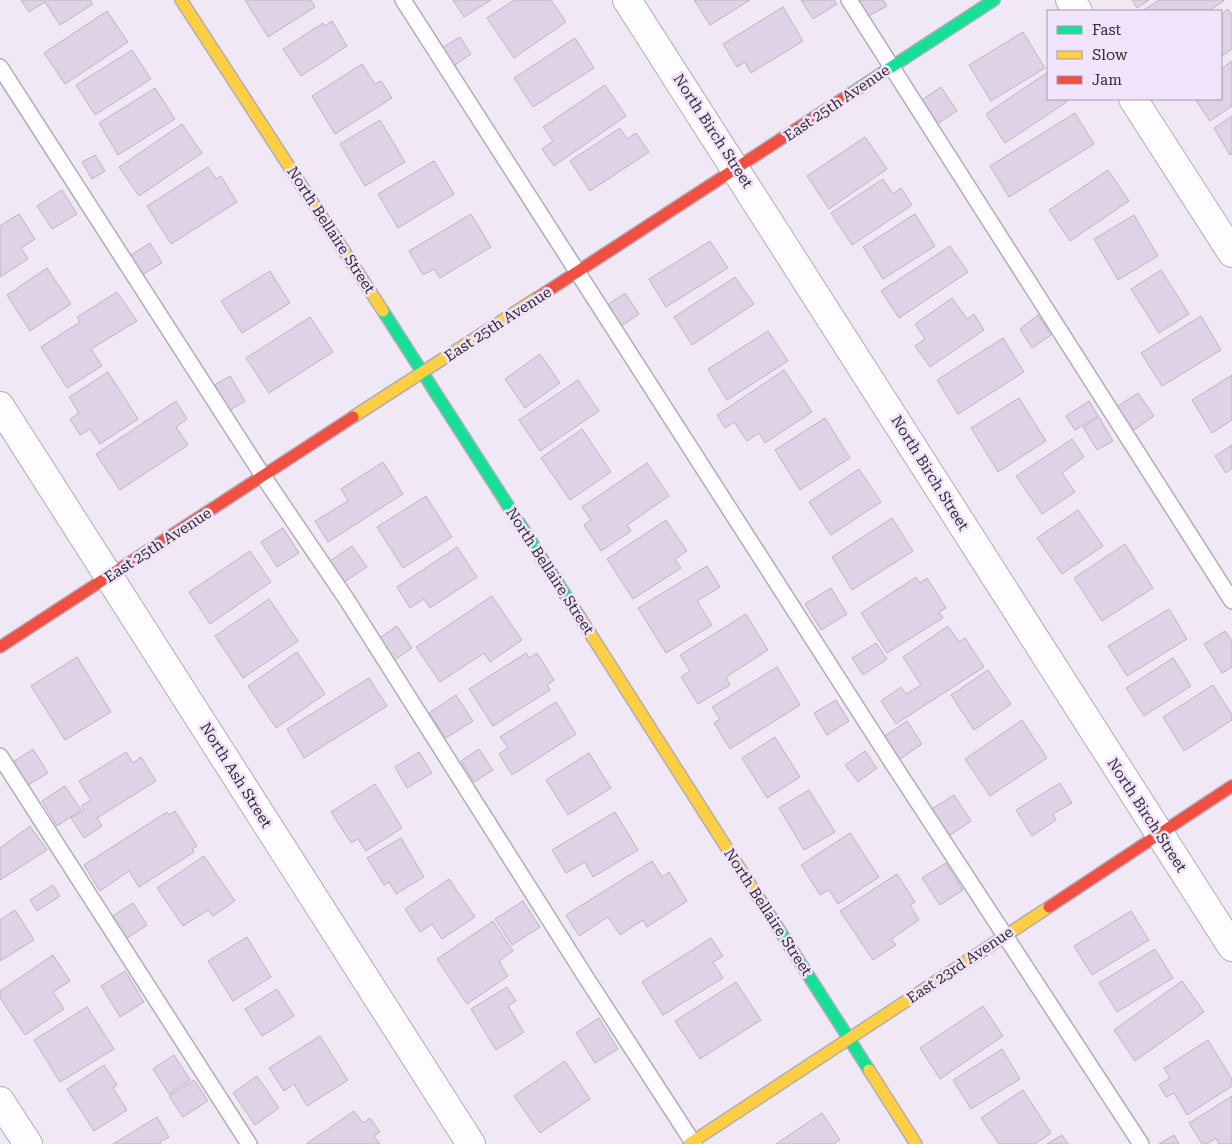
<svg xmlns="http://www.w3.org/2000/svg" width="1232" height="1144" font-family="'Roboto Serif',serif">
<rect width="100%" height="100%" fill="#f0e9f5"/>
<g fill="#dfd2e7" stroke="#bbb5bf">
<polygon points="21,0 90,0 93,4 60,25 45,2 29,12"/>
<polygon points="245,0 311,0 315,7 268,37"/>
<polygon points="453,0 491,0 464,17"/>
<polygon points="514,0 551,0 566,22 514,58 487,18"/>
<polygon points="694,0 750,0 710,25"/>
<polygon points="801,0 834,0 837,4 813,19"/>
<polygon points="857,0 883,0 887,6 865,18"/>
<polygon points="1132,0 1149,0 1137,8"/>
<polygon points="1159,0 1223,0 1224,1 1208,11 1142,11"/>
<polygon points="783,7 803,41 751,73 745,62 737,67 723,44"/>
<polygon points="1228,9 1232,15 1232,49 1221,57 1221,15"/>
<polygon points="107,11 128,42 65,84 44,53"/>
<polygon points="332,21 347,46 301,76 283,49 323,23 325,26"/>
<polygon points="1023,32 1045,68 991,101 969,65"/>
<polygon points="460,37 471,54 452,67 440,49"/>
<polygon points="575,38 594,68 533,107 514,78"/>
<polygon points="132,50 151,79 95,115 76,85"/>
<polygon points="1232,61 1232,106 1210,121 1195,99 1221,99 1221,69"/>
<polygon points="362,64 375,84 381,81 392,98 335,134 312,96"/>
<polygon points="1048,72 1048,99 1066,99 1068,101 1005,143 986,114"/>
<polygon points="605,85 626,116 554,166 542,149 553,141 543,127"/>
<polygon points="941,87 957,111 934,126 919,102"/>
<polygon points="155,88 175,119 118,155 99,123"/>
<polygon points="1075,113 1094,144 1009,197 990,166"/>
<polygon points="1232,116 1232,154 1230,155 1214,128"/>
<polygon points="380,120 405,162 365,186 340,144"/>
<polygon points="182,124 202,153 139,196 119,167"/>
<polygon points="620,128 627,139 636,133 649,152 590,191 570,161"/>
<polygon points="865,137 887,169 829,209 807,176"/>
<polygon points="95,155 105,171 92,179 82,162"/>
<polygon points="434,161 454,194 398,228 378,194"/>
<polygon points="208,167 216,179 221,176 237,202 171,244 147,206"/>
<polygon points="1108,170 1129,201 1070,241 1049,210"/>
<polygon points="883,179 893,194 901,188 912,205 852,245 831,213"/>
<polygon points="62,190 77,214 52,229 37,206"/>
<polygon points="19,214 35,239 21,248 28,259 0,277 0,226"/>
<polygon points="471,214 491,247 440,278 434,269 423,275 409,251"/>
<polygon points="915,214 935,246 883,279 863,247"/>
<polygon points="1134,215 1158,256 1118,280 1094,239"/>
<polygon points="710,241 728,268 666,307 649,279"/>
<polygon points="150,243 162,263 140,276 128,257"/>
<polygon points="950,246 968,272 899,318 881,291"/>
<polygon points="47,268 71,304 30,331 7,295"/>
<polygon points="1161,270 1189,314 1159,333 1131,289"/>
<polygon points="270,271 290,303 242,333 221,301"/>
<polygon points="735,277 754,304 692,345 674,317"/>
<polygon points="117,292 137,321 91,349 102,366 67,388 41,347 80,322 77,317"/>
<polygon points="625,293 639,314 620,327 606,306"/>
<polygon points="952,298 967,319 974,314 984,330 930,367 915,346 925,339 915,324"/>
<polygon points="1038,315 1051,335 1032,348 1020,329"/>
<polygon points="1201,316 1221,350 1162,386 1141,353"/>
<polygon points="310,317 333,352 269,393 246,358"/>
<polygon points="768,331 788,361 727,400 708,369"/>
<polygon points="1003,338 1024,372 958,414 937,380"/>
<polygon points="540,354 560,383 525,408 505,379"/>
<polygon points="784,370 812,412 765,443 759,433 747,441 734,422 725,428 717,415"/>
<polygon points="108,372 138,419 100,444 90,429 80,435 70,419 79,413 69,397"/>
<polygon points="1232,375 1232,420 1212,433 1192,400"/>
<polygon points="230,376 245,401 227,412 211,387"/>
<polygon points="578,380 599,411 540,451 519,420"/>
<polygon points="1138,393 1154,416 1131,432 1115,408"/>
<polygon points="1019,398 1046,441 998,472 971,428"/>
<polygon points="176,401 187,419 176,427 188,445 120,490 96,454"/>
<polygon points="1089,401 1098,416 1075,430 1066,416"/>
<polygon points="1099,417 1113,441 1097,450 1083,427"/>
<polygon points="825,418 850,458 800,490 775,450"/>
<polygon points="582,429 611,472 570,500 541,458"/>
<polygon points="1072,439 1084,457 1062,473 1075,492 1042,514 1016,476"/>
<polygon points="1232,445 1232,468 1226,473 1215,456"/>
<polygon points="383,462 403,494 328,542 315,521 348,501 341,489"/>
<polygon points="647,463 669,496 627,525 631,531 601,551 584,525 591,520 582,507"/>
<polygon points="859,469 881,502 831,535 809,502"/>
<polygon points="426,496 452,537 403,568 377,527"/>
<polygon points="1078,510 1103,546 1062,574 1037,538"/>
<polygon points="892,518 913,551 852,590 832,557"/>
<polygon points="666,520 687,551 675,559 681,568 633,599 607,559"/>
<polygon points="283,528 299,553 277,567 261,542"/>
<polygon points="1125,544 1153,588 1102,621 1074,578"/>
<polygon points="352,546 367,567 341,584 327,563"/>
<polygon points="457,547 477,577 430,608 424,599 410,608 397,587"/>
<polygon points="250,551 271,582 210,624 189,592"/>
<polygon points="707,566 720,587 697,601 712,625 666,653 638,608"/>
<polygon points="916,577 920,583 927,578 946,608 939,612 943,618 887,653 861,613"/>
<polygon points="831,588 847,614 821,630 805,604"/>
<polygon points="492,596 522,640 490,662 484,653 440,682 416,647"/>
<polygon points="269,599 298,641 243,678 215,636"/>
<polygon points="1169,609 1187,639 1127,676 1108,646"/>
<polygon points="746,614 768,650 726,677 730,685 698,704 681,677 690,671 680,655"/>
<polygon points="397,626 412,648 390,663 375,641"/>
<polygon points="948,626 959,642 965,638 984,667 896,724 881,701 901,687 906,694 921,685 903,657"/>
<polygon points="1225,631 1232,641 1232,667 1222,673 1204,644"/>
<polygon points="876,643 887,659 863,675 852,658"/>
<polygon points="297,652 325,694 276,728 248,686"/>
<polygon points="526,653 529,658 537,653 554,680 547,685 550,690 493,726 469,689"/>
<polygon points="77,657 111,712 65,740 31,686"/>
<polygon points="1173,658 1191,686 1144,716 1126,688"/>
<polygon points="777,667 800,705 730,749 714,723 720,719 712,707"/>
<polygon points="988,670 1011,704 974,730 951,695"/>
<polygon points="369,678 387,706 304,758 287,729"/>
<polygon points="1213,685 1232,715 1232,720 1184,751 1163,717"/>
<polygon points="456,695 473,721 446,738 429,713"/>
<polygon points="836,700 849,721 827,735 814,713"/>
<polygon points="556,702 576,734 512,775 499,754 508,748 500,737"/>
<polygon points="1022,720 1047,758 990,796 965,759"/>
<polygon points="907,721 922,744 897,761 882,738"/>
<polygon points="775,737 800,777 767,798 742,758"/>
<polygon points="33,749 48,773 25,787 10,764"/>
<polygon points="479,749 493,770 474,782 461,761"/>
<polygon points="865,751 877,768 858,782 845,765"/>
<polygon points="126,752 133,763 141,757 156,781 97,818 102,826 84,838 71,818 84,810 81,806 91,800 79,781"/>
<polygon points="419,752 432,773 407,788 395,767"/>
<polygon points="589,753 611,788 568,815 546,780"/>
<polygon points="1060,783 1072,803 1053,814 1056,820 1032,836 1016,810"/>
<polygon points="375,784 402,828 366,851 358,839 351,843 331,812"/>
<polygon points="65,786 81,810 57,826 42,801"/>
<polygon points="809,790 835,832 804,850 779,808"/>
<polygon points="954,795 971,821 949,836 932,809"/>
<polygon points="175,811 197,846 192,849 194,852 139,887 129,871 100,891 84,865 167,812 169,815"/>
<polygon points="615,812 638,850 593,877 585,862 566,873 552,850"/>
<polygon points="30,826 47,850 0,880 0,848"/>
<polygon points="850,833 879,877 838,904 829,890 820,895 801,865"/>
<polygon points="401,838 424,877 396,894 389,882 384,885 367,858"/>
<polygon points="204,856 235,901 213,916 208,910 183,926 157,888"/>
<polygon points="652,861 662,877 669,872 687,901 647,927 643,920 620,935 608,917 579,936 566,915"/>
<polygon points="946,863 963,890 940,905 922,878"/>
<polygon points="897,874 915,902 910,905 919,920 891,939 896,945 873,960 840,911"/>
<polygon points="449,879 475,917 442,939 432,924 420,932 405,909"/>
<polygon points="53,885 60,896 37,911 30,900"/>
<polygon points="523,901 540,927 512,945 495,919"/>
<polygon points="133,903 147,925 126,939 111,917"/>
<polygon points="15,910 34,940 0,961 0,920"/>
<polygon points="1131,911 1149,940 1092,975 1074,946"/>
<polygon points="493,921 513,951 499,961 508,976 467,1004 437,959"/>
<polygon points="247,937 271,977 233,1001 208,961"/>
<polygon points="711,938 723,956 713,962 723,978 663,1015 642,982"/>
<polygon points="1155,949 1173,978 1117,1012 1099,983"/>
<polygon points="53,955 70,981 53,992 64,1009 25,1035 0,998 0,991"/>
<polygon points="125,971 144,1002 120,1017 101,986"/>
<polygon points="1182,981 1204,1012 1135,1061 1114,1030"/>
<polygon points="736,982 761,1020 700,1059 675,1021"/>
<polygon points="507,987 516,1001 508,1006 524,1032 496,1050 471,1009"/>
<polygon points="277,989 294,1016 262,1036 245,1009"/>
<polygon points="983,1006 1003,1036 940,1079 920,1048"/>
<polygon points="87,1007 114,1049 60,1082 34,1040"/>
<polygon points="599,1018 618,1049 595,1063 576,1033"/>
<polygon points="320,1036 348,1080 307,1106 294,1084 284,1091 269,1068"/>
<polygon points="1208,1040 1232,1079 1232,1086 1187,1115 1174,1093 1166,1097 1159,1085 1170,1078 1164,1068"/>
<polygon points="1002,1049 1020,1079 971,1109 953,1080"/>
<polygon points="174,1055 190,1080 169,1094 153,1069"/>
<polygon points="565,1061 590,1099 540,1133 514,1096"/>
<polygon points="104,1065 117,1085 113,1088 127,1110 94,1131 67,1089"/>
<polygon points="257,1076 279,1108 255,1125 233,1093"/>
<polygon points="194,1080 208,1101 183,1117 169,1096"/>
<polygon points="1023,1090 1051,1133 1035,1144 999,1144 981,1118"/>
<polygon points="1232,1096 1232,1144 1219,1144 1216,1138 1207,1144 1202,1144 1189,1123"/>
<polygon points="354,1111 363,1123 370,1118 380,1132 374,1136 380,1144 306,1144"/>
<polygon points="822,1113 840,1140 834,1144 776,1144"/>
<polygon points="157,1117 169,1137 160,1142 161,1144 113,1144"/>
<polygon points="1062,1135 1068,1144 1047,1144"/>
<polygon points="1174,1135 1179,1144 1159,1144"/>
</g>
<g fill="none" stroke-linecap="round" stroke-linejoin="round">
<g stroke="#b2acb6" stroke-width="18">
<g id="lane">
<polyline points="403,0 893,764 1141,1144"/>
<polyline points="849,0 1232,601"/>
<polyline points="0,67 263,476 347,600 587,979 694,1144"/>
<polyline points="0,756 249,1144"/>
</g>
</g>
<g stroke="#b2acb6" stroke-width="30">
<g id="street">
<polyline points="627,0 1232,947"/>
<polyline points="1070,0 1078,11"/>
<polyline points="1133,99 1232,253"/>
<polyline points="0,406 471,1144"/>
<polyline points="0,1101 28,1144"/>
</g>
</g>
<g stroke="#b2acb6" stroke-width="14">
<g id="fast">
<polyline points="850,94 994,0"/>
<polyline points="383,311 579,616"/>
<polyline points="760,900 869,1070"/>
</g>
</g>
<g stroke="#b2acb6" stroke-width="14">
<g id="slow">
<polyline points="181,0 383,311"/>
<polyline points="353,417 537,298"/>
<polyline points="579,616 760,900"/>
<polyline points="869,1070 916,1144"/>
<polyline points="689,1144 1049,907"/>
</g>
</g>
<g stroke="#b2acb6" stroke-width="14">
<g id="jam">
<polyline points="537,298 850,94"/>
<polyline points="0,647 353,417"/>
<polyline points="1049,907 1232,786"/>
</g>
</g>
<use href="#lane" stroke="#fdfcfe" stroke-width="15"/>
<use href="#street" stroke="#fdfcfe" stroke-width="28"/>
<use href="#fast" stroke="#16e098" stroke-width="11"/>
<use href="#slow" stroke="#ffcf43" stroke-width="11"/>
<use href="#jam" stroke="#f24e42" stroke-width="11"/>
</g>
<g text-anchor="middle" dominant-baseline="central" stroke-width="5" stroke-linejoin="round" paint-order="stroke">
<g font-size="15" fill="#312c34" stroke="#f1e4fa">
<text transform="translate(837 103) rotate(-34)">East 25th Avenue</text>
<text transform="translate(713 131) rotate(57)">North Birch Street</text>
<text transform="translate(331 230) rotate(57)">North Bellaire Street</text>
<text transform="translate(498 324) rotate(-33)">East 25th Avenue</text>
<text transform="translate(930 473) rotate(58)">North Birch Street</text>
<text transform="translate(158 545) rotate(-33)">East 25th Avenue</text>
<text transform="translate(550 571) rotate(57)">North Bellaire Street</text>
<text transform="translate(236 775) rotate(58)">North Ash Street</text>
<text transform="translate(1147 815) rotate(57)">North Birch Street</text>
<text transform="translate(768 912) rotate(57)">North Bellaire Street</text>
<text transform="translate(960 965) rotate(-34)">East 23rd Avenue</text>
</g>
</g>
<rect x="1047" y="10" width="175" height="90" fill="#f1e4fa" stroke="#a49aab"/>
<rect x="1057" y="26" width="25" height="8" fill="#16e098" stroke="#a49aab"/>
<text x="1092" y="35" font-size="15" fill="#312c34">Fast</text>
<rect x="1057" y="51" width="25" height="8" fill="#ffcf43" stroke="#a49aab"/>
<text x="1092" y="60" font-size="15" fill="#312c34">Slow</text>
<rect x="1057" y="76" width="25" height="8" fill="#f24e42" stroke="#a49aab"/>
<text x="1092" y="85" font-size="15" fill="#312c34">Jam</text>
</svg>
